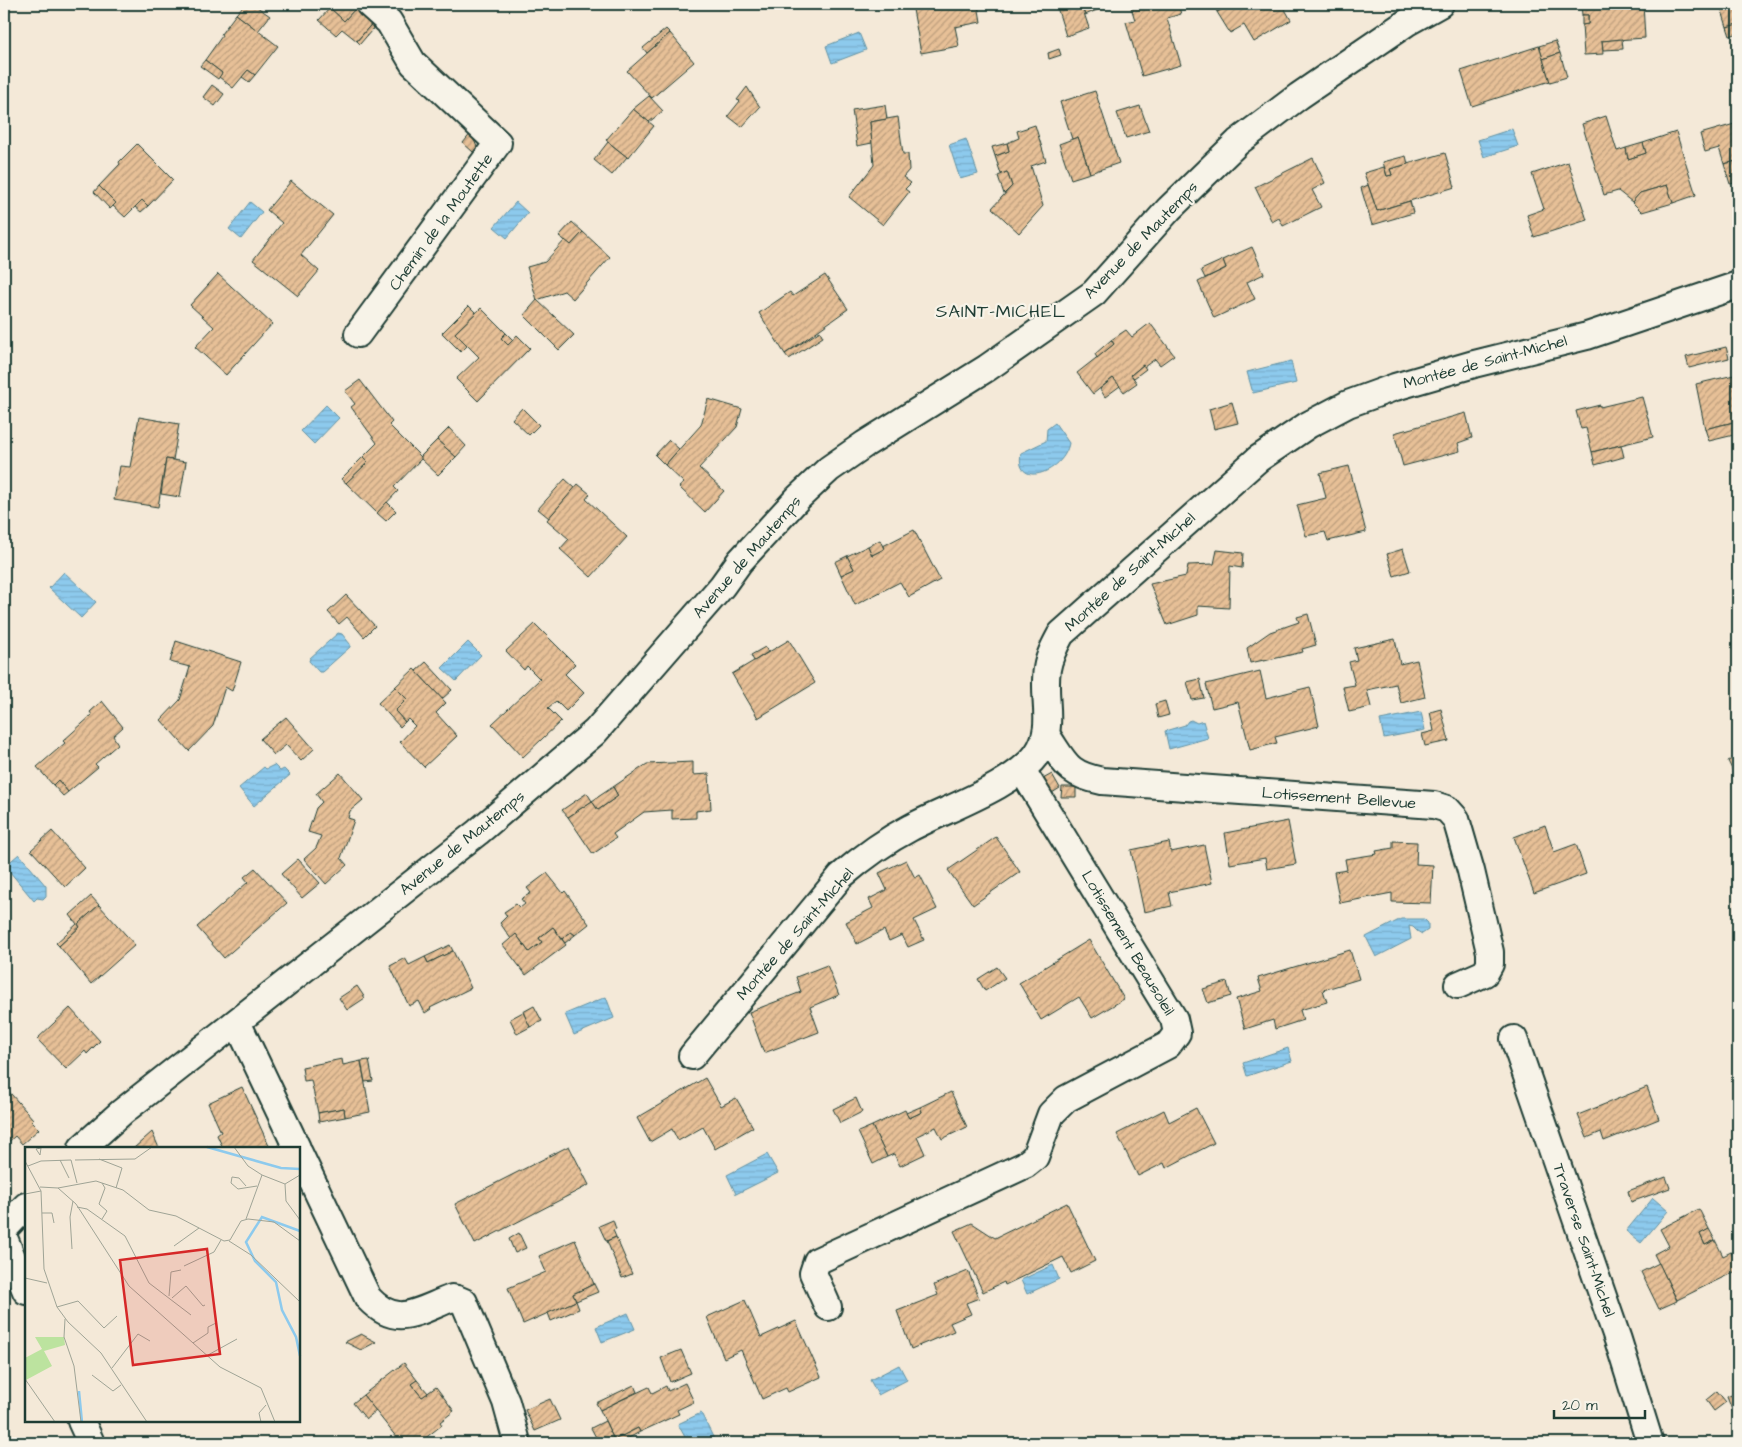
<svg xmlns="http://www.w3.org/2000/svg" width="1742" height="1447" font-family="'Architects Daughter',sans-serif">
<defs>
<pattern id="water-rules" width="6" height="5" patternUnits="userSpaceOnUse" patternTransform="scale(1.25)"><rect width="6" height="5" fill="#8dcaed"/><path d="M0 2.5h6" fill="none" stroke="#79aecc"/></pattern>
<pattern id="building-hatch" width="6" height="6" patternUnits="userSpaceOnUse" patternTransform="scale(1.25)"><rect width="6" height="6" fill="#e7c097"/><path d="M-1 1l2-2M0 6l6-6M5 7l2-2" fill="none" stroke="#bb9d7c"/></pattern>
</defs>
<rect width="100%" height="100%" fill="#f4e9d8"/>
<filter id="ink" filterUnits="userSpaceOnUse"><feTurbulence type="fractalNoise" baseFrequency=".02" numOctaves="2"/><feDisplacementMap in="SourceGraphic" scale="10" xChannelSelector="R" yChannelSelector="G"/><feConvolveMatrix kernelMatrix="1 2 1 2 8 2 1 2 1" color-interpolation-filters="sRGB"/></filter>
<g filter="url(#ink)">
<g fill="url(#water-rules)" stroke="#6192a3">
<polygon points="859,33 866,50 832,63 826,46"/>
<polygon points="1512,129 1518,146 1484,157 1478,140"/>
<polygon points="966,139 978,174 960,179 949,145"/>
<polygon points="250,202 262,212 241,239 229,229"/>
<polygon points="516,202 528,213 507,238 494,227"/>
<polygon points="1291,361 1296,383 1253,393 1247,372"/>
<polygon points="326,405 339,418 314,444 301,431"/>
<path d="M1055,423L1069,443C1064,473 1014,490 1021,453L1046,441L1047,429Z"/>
<polygon points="64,572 96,602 81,618 49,588"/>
<polygon points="338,633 342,634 350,644 350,647 322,672 319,672 309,661 310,658"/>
<polygon points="468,642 481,655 456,681 442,668"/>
<polygon points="1421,712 1425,730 1384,738 1380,720"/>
<polygon points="1191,720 1197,723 1203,721 1208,738 1169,749 1165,731 1185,725 1188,721"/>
<polygon points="274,765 280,771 284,769 290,775 254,806 239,788 264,767 266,769"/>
<polygon points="19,854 46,886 46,896 43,899 37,898 34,901 5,866"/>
<polygon points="1401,919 1424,919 1428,923 1428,930 1422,934 1417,931 1413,927 1409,926 1411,939 1376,957 1366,937"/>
<polygon points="606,997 614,1018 574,1035 565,1014"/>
<polygon points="1288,1048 1292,1061 1247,1076 1243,1063"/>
<polygon points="767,1154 778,1173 736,1194 727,1175"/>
<polygon points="1653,1198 1668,1211 1641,1243 1626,1231"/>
<polygon points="1053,1265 1059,1279 1027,1294 1021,1280"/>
<polygon points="628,1313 635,1329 602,1342 596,1327"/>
<polygon points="899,1365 907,1380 878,1395 870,1380"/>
<polygon points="701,1413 716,1443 688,1443 678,1424"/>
</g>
<g fill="url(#building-hatch)" stroke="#1f3d34">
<polygon points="245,4 253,4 270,16 258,31 236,14"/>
<polygon points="333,4 353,4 357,7 344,21 330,8"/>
<polygon points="912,4 978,4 981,22 955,27 959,46 921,53"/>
<polygon points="1056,4 1081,4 1089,28 1066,36"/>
<polygon points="1081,4 1095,4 1097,10 1085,15"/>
<polygon points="1130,4 1178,4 1181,14 1167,18 1181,65 1142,76 1126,22 1135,20"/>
<polygon points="1214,4 1230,4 1231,5 1217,12"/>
<polygon points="1233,4 1282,4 1291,20 1254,42 1244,25 1230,33 1217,12"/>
<polygon points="1581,4 1643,4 1645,38 1602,41 1603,54 1584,55 1582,25 1588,24 1588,15 1582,15"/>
<polygon points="1720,4 1738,4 1738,24 1727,27"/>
<polygon points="357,7 374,21 357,41 342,29 336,35 319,20 330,8 344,21"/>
<polygon points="236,14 278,46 255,75 248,70 233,88 219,77 222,73 205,60 222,36 221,34"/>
<polygon points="1582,15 1588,15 1588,24 1582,25"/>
<polygon points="374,21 377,24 360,44 357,41"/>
<polygon points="1738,24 1738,33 1730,36 1727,27"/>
<polygon points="666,29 670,33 647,53 643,48"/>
<polygon points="670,33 694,62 652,98 627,71"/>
<polygon points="1622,39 1623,49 1603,50 1602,41"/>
<polygon points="1555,41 1560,53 1543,59 1539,46"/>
<polygon points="1539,46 1550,81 1472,106 1461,71"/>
<polygon points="1059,49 1061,55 1049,59 1048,53"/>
<polygon points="1560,53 1567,77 1550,82 1543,59"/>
<polygon points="205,60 222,73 218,79 200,66"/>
<polygon points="248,70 255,75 249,82 242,77"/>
<polygon points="212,85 224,94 215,106 203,97"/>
<polygon points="747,87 760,107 742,127 728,116 740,101 737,100"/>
<polygon points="1095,91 1119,163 1090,173 1078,137 1072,139 1060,102"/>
<polygon points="649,96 663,111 649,122 633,109"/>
<polygon points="885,105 887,119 870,122 872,143 857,146 852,110"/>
<polygon points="1140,106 1149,131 1126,138 1117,113"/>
<polygon points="633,109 654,126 628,158 606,140"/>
<polygon points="1606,116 1617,151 1626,148 1628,159 1646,153 1643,143 1676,132 1696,195 1673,203 1667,185 1640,193 1632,202 1618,191 1604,195 1582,124"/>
<polygon points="898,117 903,154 908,154 909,170 903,177 911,183 905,189 909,192 883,225 849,197 874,165 870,122"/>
<polygon points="1738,123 1738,163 1737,161 1724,164 1719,148 1705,152 1700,134"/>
<polygon points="1035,125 1046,161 1031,166 1043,206 1019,233 992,208 1012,186 1007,172 1001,174 995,156 1009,151 1007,143 1019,138 1017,131"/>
<polygon points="471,133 477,147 473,152 463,143"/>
<polygon points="1078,137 1090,173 1071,179 1059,144"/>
<polygon points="608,142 627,157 612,175 594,160"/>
<polygon points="1007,143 1009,151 995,156 992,147"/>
<polygon points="1643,143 1646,153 1628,159 1626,148"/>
<polygon points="137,144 173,180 148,206 142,200 125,217 113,206 116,203 99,186 120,164 119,162"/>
<polygon points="1445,153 1455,187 1377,211 1364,173 1384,167 1387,176 1392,175 1390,169"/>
<polygon points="1406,156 1408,164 1390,169 1392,175 1387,176 1383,162"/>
<polygon points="1313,158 1325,183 1312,190 1321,207 1283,226 1279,218 1272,222 1255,187"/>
<polygon points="1737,161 1738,182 1730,184 1724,164"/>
<polygon points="1568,162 1587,220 1534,237 1527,215 1544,209 1532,174"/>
<polygon points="1007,172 1012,186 1004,194 998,176"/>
<polygon points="291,181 333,215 301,255 319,271 298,296 253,260 282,223 267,210"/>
<polygon points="1368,185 1377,211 1410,201 1413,213 1372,225 1361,188"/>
<polygon points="1667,185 1673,203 1642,212 1632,202 1640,193"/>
<polygon points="99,186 116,203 110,209 94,192"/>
<polygon points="142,200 148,206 141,212 135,207"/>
<polygon points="572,222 583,232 571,245 559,236"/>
<polygon points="583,232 610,257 573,299 564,291 537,300 527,267 545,262 565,240 571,245"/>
<polygon points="1252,247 1264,274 1247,282 1255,299 1214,318 1198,282 1226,268 1223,260"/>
<polygon points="1223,260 1226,268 1205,278 1201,270"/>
<polygon points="218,274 272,324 226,375 195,347 214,327 190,305"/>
<polygon points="825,275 848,309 785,354 759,313 790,292 793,296"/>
<polygon points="537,300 574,335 559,350 524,315"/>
<polygon points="469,306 476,313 455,333 468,345 461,352 442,333"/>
<polygon points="481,308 506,333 501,338 508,345 517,335 530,348 478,401 456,379 479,357 455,333"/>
<polygon points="1150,323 1174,355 1160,365 1155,359 1144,367 1143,365 1131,375 1137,383 1124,392 1113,378 1093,394 1077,373 1114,344 1111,340 1126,330 1132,337"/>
<polygon points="820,331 823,337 789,359 785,354"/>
<polygon points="506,333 513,340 508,345 501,338"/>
<polygon points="1111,340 1114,344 1097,358 1095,354"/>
<polygon points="1726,347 1729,358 1689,368 1686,357"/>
<polygon points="1143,365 1146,369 1134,378 1131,375"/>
<polygon points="1738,374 1738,421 1705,429 1696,384"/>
<polygon points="1113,378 1120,386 1105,397 1100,389"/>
<polygon points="360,380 392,422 389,425 422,458 394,487 398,491 377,513 346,483 368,462 363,457 377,443 351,407 355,404 345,391"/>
<polygon points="1642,397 1653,437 1592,452 1586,428 1581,429 1576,411 1600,405 1600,407"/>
<polygon points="708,399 742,409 737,427 699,468 724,491 705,512 679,487 684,483 665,465 701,425"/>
<polygon points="1232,402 1238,423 1214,429 1209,409"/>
<polygon points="522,408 539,425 529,435 512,419"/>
<polygon points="1466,413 1472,438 1458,443 1460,451 1403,466 1394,433"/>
<polygon points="139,417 179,424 173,460 166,459 158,507 114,500 120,466 130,467"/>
<polygon points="1738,421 1738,434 1709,441 1705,429"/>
<polygon points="449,428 466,446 456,457 437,440"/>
<polygon points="437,440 456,457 438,475 421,459 421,456"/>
<polygon points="669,440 679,449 665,465 655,455"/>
<polygon points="1621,445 1624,457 1595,465 1592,452"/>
<polygon points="363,457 368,462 346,483 341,479"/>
<polygon points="166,459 186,462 180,497 161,494"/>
<polygon points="1349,466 1366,532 1328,541 1325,532 1306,536 1297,505 1326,498 1320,473"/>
<polygon points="565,479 575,488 549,518 538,509"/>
<polygon points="578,484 590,494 586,499 627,537 591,577 560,549 569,539 547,520"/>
<polygon points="387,502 396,511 386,521 377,513"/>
<polygon points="914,530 940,580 909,597 900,582 855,605 841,575 854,569 847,556 868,546 872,555 884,549 883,546"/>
<polygon points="880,540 884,549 872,555 868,546"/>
<polygon points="1403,549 1410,571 1394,576 1387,554"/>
<polygon points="1217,550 1243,553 1242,568 1230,566 1229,608 1198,606 1198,615 1167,625 1150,584 1186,576 1188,565 1214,564"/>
<polygon points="847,556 854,569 841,575 835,562"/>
<polygon points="346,595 375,626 364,637 347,617 339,624 328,612"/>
<polygon points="1308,614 1316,645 1302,649 1303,652 1264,661 1264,660 1250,663 1247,648 1270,632 1299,622 1297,617"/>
<polygon points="535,624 575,664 565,674 584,693 566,711 556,701 548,708 561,721 523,757 492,724 540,679 527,666 524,670 506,651"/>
<polygon points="1395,639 1400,664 1417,660 1425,697 1401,703 1396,684 1367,690 1371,707 1349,712 1343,687 1355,685 1349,662 1357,660 1354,648"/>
<polygon points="789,640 815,683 758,718 732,674"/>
<polygon points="176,641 241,662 232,691 225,687 213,726 189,751 161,720 180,700 190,667 170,662"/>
<polygon points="765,647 768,652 754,661 751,655"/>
<polygon points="426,662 452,690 442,699 416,671"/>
<polygon points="414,669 446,703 436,713 457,736 424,767 400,742 415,726 408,719 405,722 395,711 407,699 395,687"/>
<polygon points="1260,671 1266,698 1310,687 1319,726 1275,737 1277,743 1250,750 1238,702 1212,708 1206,684"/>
<polygon points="1200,679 1204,698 1192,700 1187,682"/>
<polygon points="395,687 407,699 395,711 405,722 400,727 378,703"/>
<polygon points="102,701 123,727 113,736 118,744 95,764 98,767 68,792 58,780 53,785 37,767 65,743 63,741 92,715 90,712"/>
<polygon points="1165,701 1169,715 1158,718 1155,704"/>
<polygon points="1441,709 1449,741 1425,746 1422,734 1434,731 1430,712"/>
<polygon points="286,717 314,749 301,761 286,745 274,755 260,739"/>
<polygon points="1738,756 1738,782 1728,761"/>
<polygon points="693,762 693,775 709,774 711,809 696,811 696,818 672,819 672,810 644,812 613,834 616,838 593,854 568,817 592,801 598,810 618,796 613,787 647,764"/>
<polygon points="340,773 363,800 350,811 348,818 354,820 341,858 347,865 326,884 304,859 316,848 321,836 308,832 316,808 322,802 316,794"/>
<polygon points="1052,774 1060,788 1052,793 1043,779"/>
<polygon points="58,780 68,792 63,796 53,785"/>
<polygon points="613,787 618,796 598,810 592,801"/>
<polygon points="1062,787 1076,787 1076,797 1061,797"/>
<polygon points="587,793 592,801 568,817 562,810"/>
<polygon points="1288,821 1296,864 1267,869 1265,858 1230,864 1225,833"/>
<polygon points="1545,825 1554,852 1576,844 1586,874 1534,893 1514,837"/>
<polygon points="52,831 85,868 65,887 31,850"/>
<polygon points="996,837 1020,872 973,905 948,870"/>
<polygon points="1393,841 1417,842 1416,864 1433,865 1431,903 1392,902 1392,893 1340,903 1334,872 1347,870 1345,859 1377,854 1376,851 1393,848"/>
<polygon points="1169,842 1171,852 1204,845 1212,883 1169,892 1172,906 1144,912 1131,850"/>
<polygon points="298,859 320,883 302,898 281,874"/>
<polygon points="906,860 915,878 920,875 937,909 914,920 924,940 908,947 902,935 889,941 884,930 857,944 846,922 873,908 869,899 887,890 879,873"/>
<polygon points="255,868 287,903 224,958 197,927 248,882 244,877"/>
<polygon points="547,873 563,893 565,891 589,924 575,935 571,932 562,939 553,927 539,938 542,942 529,952 516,934 511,939 500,923 507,916 504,912 516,904 520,908 525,904 521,899 531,893 527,888"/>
<polygon points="91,896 99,905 78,924 80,927 59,946 56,943 77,924 70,915"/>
<polygon points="99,905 135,945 91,984 59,946 80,927 78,924"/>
<polygon points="553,927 566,945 526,975 503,945 516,934 529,952 542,942 539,938"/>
<polygon points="571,932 575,935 565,943 562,939"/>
<polygon points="1089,940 1124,999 1092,1018 1079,997 1041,1020 1019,983"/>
<polygon points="450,945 453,951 428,963 425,957"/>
<polygon points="1350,950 1359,979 1323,990 1327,1002 1300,1010 1303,1020 1275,1029 1273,1020 1245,1029 1236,999 1262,991 1258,978"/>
<polygon points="453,951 471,988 430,1008 431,1009 425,1013 419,1001 409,1006 390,966 405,958 409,965 425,957 428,963"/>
<polygon points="827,965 839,995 810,1007 819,1032 764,1053 749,1012 801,992 796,977"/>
<polygon points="997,967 1005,978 985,991 978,979"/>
<polygon points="1227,982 1231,996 1208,1003 1203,989"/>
<polygon points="357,986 365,998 347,1010 339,998"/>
<polygon points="534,1006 542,1021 530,1027 523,1012"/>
<polygon points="70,1008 100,1041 87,1054 85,1051 66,1069 37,1039"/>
<polygon points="523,1012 530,1027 517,1034 510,1019"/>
<polygon points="342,1059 343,1065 361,1061 370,1112 345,1117 344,1108 318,1113 311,1080 304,1081 302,1067"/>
<polygon points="369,1060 373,1081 365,1082 361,1061"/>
<polygon points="705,1078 721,1106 736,1098 753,1127 715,1149 703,1127 678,1141 672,1129 650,1142 637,1118"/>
<polygon points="4,1086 33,1119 31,1121 39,1129 22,1144 15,1136 4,1146"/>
<polygon points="242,1087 270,1148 223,1148 217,1135 221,1132 208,1103"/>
<polygon points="1647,1087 1659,1119 1604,1141 1601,1132 1587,1138 1578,1115"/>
<polygon points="951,1092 967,1127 942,1139 936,1127 917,1136 925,1154 900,1166 894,1154 887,1157 872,1126 905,1110 909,1118 922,1112 920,1107"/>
<polygon points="856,1098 862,1112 840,1123 833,1109"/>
<polygon points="920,1107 922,1112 909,1118 906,1113"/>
<polygon points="344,1108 345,1117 319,1122 318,1113"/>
<polygon points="1196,1108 1214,1143 1166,1168 1164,1163 1138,1176 1117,1134 1164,1110 1169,1122"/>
<polygon points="872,1126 887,1157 873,1164 858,1132"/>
<polygon points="152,1132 159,1148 134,1148"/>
<polygon points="569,1146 589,1185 475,1244 455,1204"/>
<polygon points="1666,1177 1670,1188 1631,1202 1628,1191"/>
<polygon points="1067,1203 1095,1261 1071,1273 1063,1257 1005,1285 1004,1282 983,1292 954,1231 972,1223 995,1238"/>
<polygon points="1699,1209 1709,1229 1700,1234 1705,1245 1715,1240 1723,1256 1731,1252 1738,1266 1738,1270 1677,1300 1654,1254 1669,1246 1660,1229"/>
<polygon points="613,1220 616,1229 613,1230 616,1237 606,1241 599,1226"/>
<polygon points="1709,1229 1715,1240 1705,1245 1700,1234"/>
<polygon points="519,1233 526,1248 515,1253 509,1239"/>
<polygon points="616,1237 632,1274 622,1278 607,1241"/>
<polygon points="575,1240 594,1284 573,1294 576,1301 523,1324 508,1288 546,1272 539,1256"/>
<polygon points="1659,1263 1677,1301 1659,1309 1641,1272"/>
<polygon points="968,1271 979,1298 966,1303 971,1314 950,1323 954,1331 911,1349 897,1311 938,1295 934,1285"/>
<polygon points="594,1284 598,1292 576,1301 573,1294"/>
<polygon points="745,1300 761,1337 796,1321 821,1377 788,1392 786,1388 762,1399 741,1350 724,1358 707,1317"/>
<polygon points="576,1301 579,1309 551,1321 548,1313"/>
<polygon points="361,1334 376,1342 361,1350 345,1342"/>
<polygon points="681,1350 691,1373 670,1382 661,1358"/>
<polygon points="404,1363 417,1380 411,1384 422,1397 436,1387 454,1411 440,1422 442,1425 419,1443 401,1443 363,1395"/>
<polygon points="417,1380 428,1393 422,1397 411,1384"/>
<polygon points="685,1383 694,1402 677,1410 679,1414 640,1432 638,1428 614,1440 600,1410 649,1387 652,1393 666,1386 668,1391"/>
<polygon points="634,1385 637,1392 600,1410 596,1403"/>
<polygon points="1717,1391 1726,1402 1714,1411 1706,1400"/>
<polygon points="1738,1392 1738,1425 1727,1397"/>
<polygon points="363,1395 376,1411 366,1419 353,1403"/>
<polygon points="550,1399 560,1420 535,1431 525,1410"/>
<polygon points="605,1421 614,1440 638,1428 640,1432 623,1441 624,1443 599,1443 591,1428"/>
</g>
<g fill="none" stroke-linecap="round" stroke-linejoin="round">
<g stroke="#1f3d34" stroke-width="30">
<g id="minor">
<polyline points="358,334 498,143 413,63 389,22 369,4"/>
<path d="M1047,736C1066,764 1067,774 1102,781L1434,805L1447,809L1456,819L1471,871L1490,952V964L1485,973L1458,985"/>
<polyline points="237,1022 297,1148"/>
<polyline points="1514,1039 1618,1340 1650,1443"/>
<path d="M692,1056L841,876C862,858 885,841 910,828C945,809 1014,786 1037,754C1056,727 1042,699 1047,669C1049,656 1055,645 1061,634L1258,459L1308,425L1348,404L1395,387L1474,364L1587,336L1738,285"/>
<polyline points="82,1148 122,1112 478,832 595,732 722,586 740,561 798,498 829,469 865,444 987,368 1094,293 1169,209 1238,142 1299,96 1406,23 1440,4"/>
<path d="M299,1153L368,1298C397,1329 417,1311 452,1298L457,1299L464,1302L506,1402L517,1442"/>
<polyline points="4,1229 26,1206"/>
<polyline points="4,1238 26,1291"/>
<polyline points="828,1307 813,1273 817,1261 1025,1165 1035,1157 1051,1114 1066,1099 1168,1045 1177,1033 1174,1019 1022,770"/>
<polyline points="81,1421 91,1443"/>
</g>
</g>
<use href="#minor" stroke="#f7f3e8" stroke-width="26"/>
</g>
</g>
<g text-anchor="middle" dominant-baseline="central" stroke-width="4.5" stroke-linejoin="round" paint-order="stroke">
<g font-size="16" fill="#1f3d34" stroke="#f7f3e8">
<text transform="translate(441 222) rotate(-54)">Chemin de la Moutette</text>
<text transform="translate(1141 240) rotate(-46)">Avenue de Mautemps</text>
<text transform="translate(1485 362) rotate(-15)">Montée de Saint-Michel</text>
<text transform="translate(747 557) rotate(-49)">Avenue de Mautemps</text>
<text transform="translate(1130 572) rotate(-42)">Montée de Saint-Michel</text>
<text transform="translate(1339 798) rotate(4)">Lotissement Bellevue</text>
<text transform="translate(462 843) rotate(-39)">Avenue de Mautemps</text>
<text transform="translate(795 934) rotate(-49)">Montée de Saint-Michel</text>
<text transform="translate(1128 943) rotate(59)">Lotissement Beausoleil</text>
<text transform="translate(1584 1240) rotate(71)">Traverse Saint-Michel</text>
</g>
<g font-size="18" letter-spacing="1" fill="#1f3d34" stroke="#f7f3e8">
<text x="1001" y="311">SAINT-MICHEL</text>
</g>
</g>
<g transform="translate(25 1147)">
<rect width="275" height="275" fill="#f4e9d8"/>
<path d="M10,190H39L40,198L19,204L27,219L1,233L0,211L17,202Z" fill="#bce39f"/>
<path fill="none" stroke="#8dcaed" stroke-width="2.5" d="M182,0L256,21L275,22M275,84L237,70L221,95L230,114L251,135L257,163L271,190L275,209M54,244L57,275"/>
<path fill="none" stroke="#9fa496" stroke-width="1" d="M209,0L223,19L237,28L260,37L275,28M16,1L15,8L11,2L16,1L17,0M74,12L97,21L91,41M35,13L44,31M50,13L110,12L127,0M0,14L16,44L19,122L32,160L43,175L76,206L122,275M3,19L16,14L46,13L52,36M77,36L80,41L74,57L82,64L77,72M260,37L261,54L275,73M221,39L214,31L207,30L206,36L213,42L232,39M15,40L33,41L71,34L98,43L124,63L151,69L199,94L205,93L216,74L223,72L249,75L275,94M33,41L51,57L104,139L195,220L236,241L250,275M0,47L16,44M52,60L62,62L100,89L124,136L166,168M17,66H27L29,76M221,72L237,28M204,94L226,108L274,154M149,99L174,81M47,102L45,70L48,54M159,119L189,105L196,93M0,131L22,136M144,149L146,125L156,123M147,151L161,139L178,159L180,158M32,160L53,154L79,181L92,169M40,172L39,190L49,219L56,275M168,196L183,186V180L191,176M183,208L212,192M87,221L113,187L125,194M67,228L88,244L96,238M0,232L30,275M236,275L234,266L241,258"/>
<path fill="#d62828" fill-opacity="0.15" stroke="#d62828" stroke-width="2.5" d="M182,102L195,207L108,218L95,113Z"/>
<rect width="275" height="275" fill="none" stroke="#1f3d34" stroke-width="2.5"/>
</g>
<rect width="1742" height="1447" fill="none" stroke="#f7f3e8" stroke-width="20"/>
<rect x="10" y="10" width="1722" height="1427" fill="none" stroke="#1f3d34" stroke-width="2" filter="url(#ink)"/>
<path d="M1554 1410v8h91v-8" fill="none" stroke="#1f3d34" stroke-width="2.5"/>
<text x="1562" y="1410" font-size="15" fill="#1f3d34" stroke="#f7f3e8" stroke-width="4" paint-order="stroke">20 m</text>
</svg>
